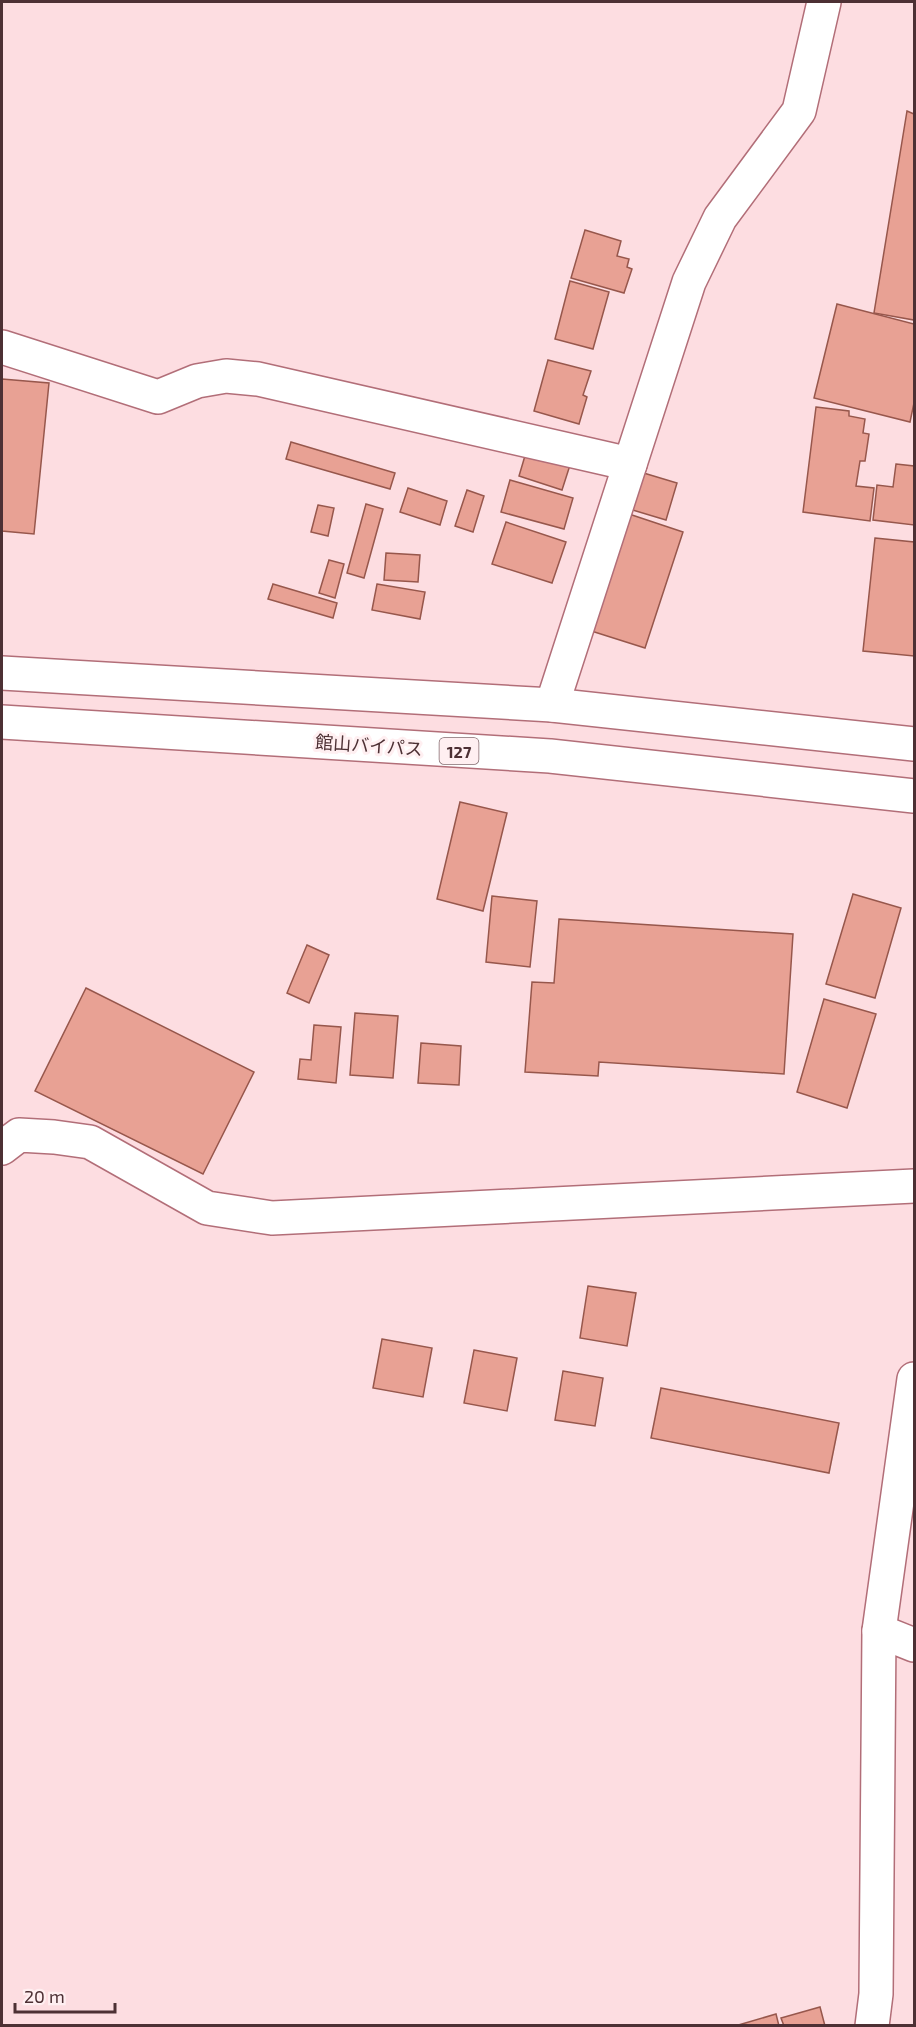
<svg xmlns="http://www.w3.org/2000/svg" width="916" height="2027" font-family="'Exo 2','Noto Sans JP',sans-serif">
<rect width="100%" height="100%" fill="#fddde1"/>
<g fill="#e8a194" stroke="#97574c" stroke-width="1.5">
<polygon points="907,111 914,114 914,320 874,313"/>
<polygon points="585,230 621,241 617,256 629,259 627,267 632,269 624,293 571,278"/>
<polygon points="570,281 609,292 593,349 555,339"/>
<polygon points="837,304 914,324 914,403 910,422 814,398"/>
<polygon points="548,360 591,371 583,395 587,397 579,424 534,411"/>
<polygon points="2,379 49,383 34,534 2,531"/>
<polygon points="816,407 849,411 849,416 865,419 863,433 869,434 865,461 860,461 856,486 874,488 870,521 803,512"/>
<polygon points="291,442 395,473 390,489 286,459"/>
<polygon points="527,449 571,462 562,490 519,476"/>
<polygon points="896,464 914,466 914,525 873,520 877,485 893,487"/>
<polygon points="637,471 677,483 666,520 626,508"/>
<polygon points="510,480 573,498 564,529 501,512"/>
<polygon points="408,488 447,501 440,525 400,512"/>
<polygon points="467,490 484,496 473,532 455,526"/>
<polygon points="366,504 383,509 364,578 347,573"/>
<polygon points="318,505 334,508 328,536 311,532"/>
<polygon points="623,512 683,532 645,648 585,629"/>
<polygon points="506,522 566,542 552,583 492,564"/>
<polygon points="875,538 914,542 914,656 863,651"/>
<polygon points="386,553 420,555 418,582 384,580"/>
<polygon points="329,560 344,564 335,598 319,593"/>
<polygon points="273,584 337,603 333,618 268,599"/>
<polygon points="377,584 425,592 420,619 372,610"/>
<polygon points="460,802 507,813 483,911 437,899"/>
<polygon points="853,894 901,908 875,998 826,984"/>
<polygon points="492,896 537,901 530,967 486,962"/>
<polygon points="559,919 793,934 784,1074 599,1062 598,1076 525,1072 532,982 554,983"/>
<polygon points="307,945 329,955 309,1003 287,993"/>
<polygon points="86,988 254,1072 203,1174 35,1091"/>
<polygon points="824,999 876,1014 847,1108 797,1092"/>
<polygon points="355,1013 398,1016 393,1078 350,1075"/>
<polygon points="314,1025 341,1027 336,1083 298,1079 300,1059 311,1060"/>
<polygon points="421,1043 461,1046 459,1085 418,1083"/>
<polygon points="588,1286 636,1293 627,1346 580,1338"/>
<polygon points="382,1339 432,1348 423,1397 373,1388"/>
<polygon points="474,1350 517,1358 507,1411 464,1403"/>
<polygon points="563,1371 603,1378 595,1426 555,1420"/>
<polygon points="661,1388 839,1423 829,1473 651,1438"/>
<polygon points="820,2007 825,2026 784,2026 781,2018"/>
<polygon points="776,2014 779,2026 735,2026"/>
</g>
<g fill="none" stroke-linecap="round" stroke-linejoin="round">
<g stroke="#b26e78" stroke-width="36">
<g id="minor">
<polyline points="2,347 158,397 197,381 226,376 258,379 630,464"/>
<polyline points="552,705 689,282 720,218 799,111 824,2"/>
<polyline points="2,1148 19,1135 54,1137 90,1142 207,1208 272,1218 914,1186"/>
<polyline points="879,1631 914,1645"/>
<polyline points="872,2026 876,1994 879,1631 914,1379"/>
</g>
</g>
<g stroke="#b26e78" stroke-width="36">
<g id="highway">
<polyline points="2,673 552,705 914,744"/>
<polyline points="2,722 550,756 914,796"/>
</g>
</g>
<use href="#minor" stroke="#fff" stroke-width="33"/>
<use href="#highway" stroke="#fff" stroke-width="33"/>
</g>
<g text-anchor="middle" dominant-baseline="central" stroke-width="6" stroke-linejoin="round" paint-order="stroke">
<rect fill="#ffeff1" stroke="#82696d" stroke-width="1.5" x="439.5" y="738" width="39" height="26" rx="4.5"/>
<g font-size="16" font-weight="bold" fill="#4d3034">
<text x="459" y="751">127</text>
</g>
<g font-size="18" fill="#4d3034" stroke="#ffeff1">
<text transform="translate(369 745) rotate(4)">館山バイパス</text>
</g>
</g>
<rect width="916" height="2027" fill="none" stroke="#4d3034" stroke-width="6"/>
<path d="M15 2003v9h100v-9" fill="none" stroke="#4d3034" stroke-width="3"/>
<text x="24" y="2003" font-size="18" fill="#4d3034" stroke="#ffeff1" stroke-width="4.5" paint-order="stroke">20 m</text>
</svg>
